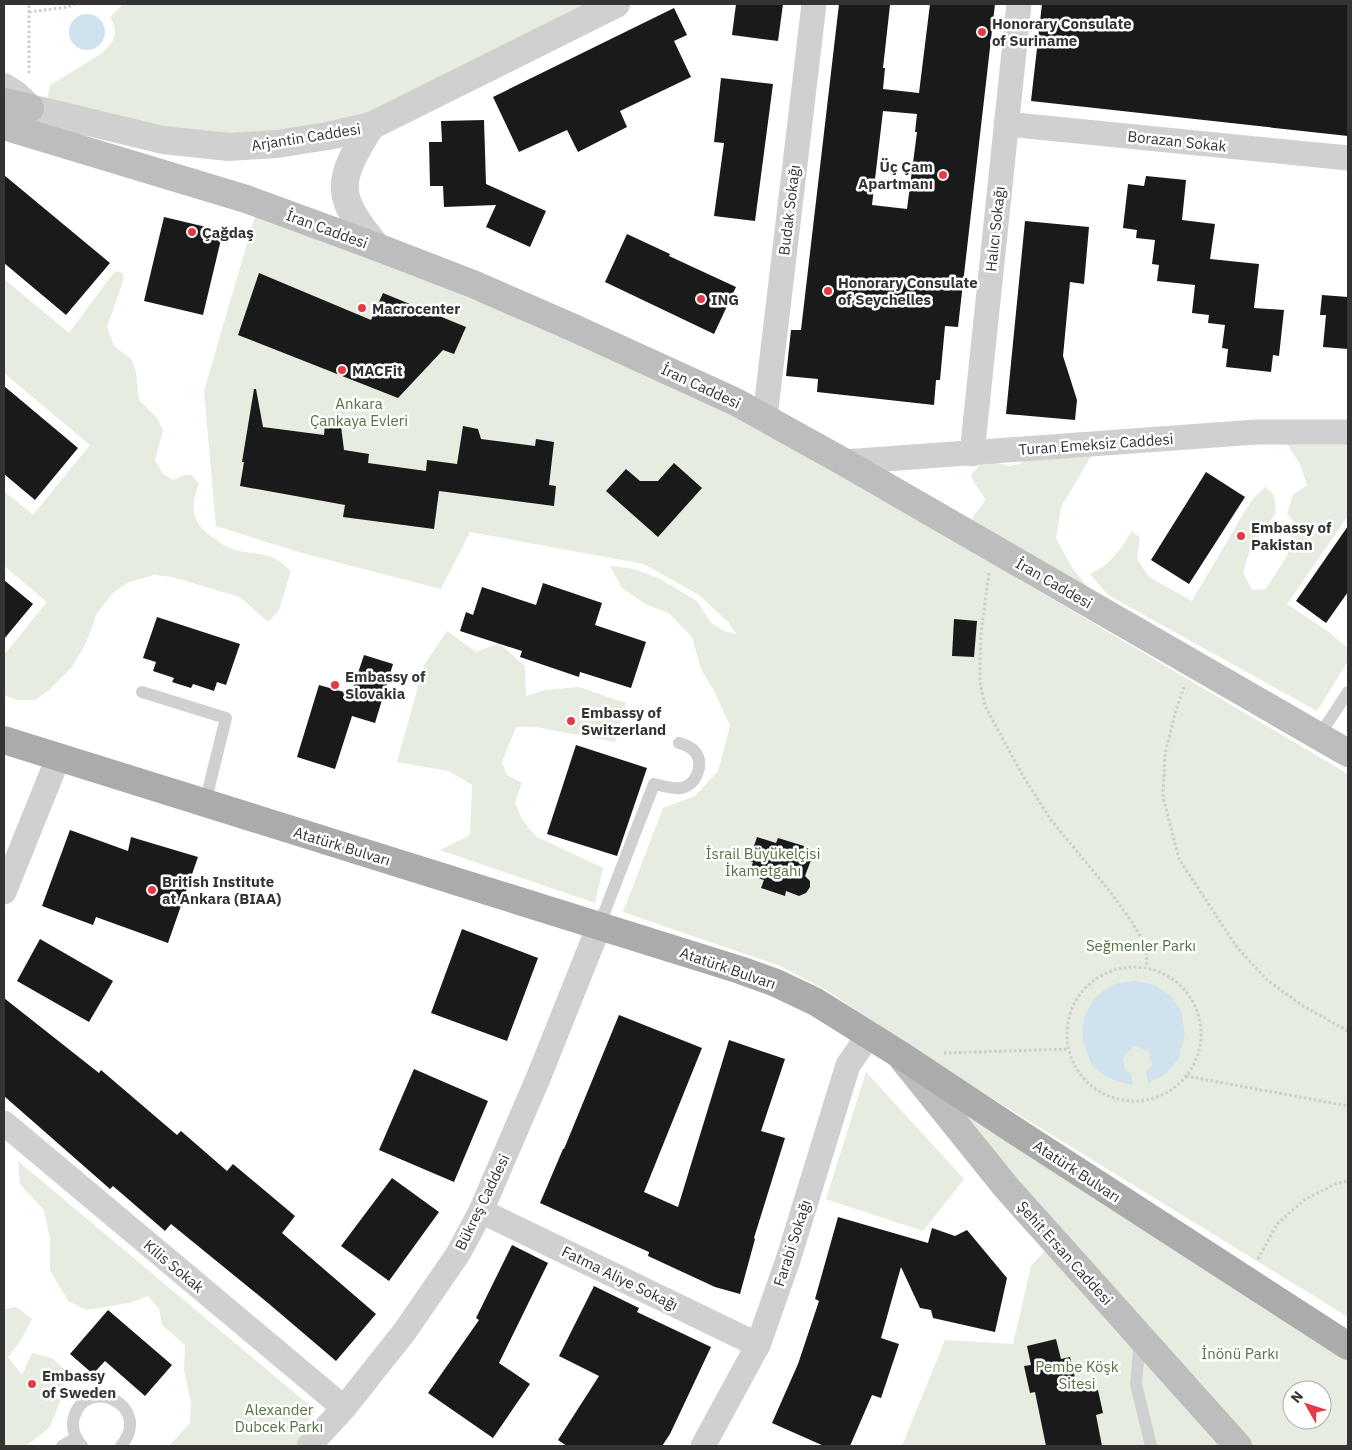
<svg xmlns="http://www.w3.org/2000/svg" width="1352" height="1450" font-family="'IBM Plex Sans',sans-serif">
<rect width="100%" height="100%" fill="#fff"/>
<g fill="#e6ecdf" fill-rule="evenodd">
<path d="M123,4H603L371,126L277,144L45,111L50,85C60,79 70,73 80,67C99,55 126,43 110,17Z"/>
<polygon points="256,213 475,295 757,424 1348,774 1348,1317 928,1059 828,991 780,966 623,912 663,808 695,796 718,771 730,726 714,691 701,669 692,637 669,613 647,605 622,588 610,566 634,569 660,579 697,601 711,623 724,631 736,634 728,622 699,595 644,564 470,532 441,589 302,553 216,526 204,391"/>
<path d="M117,271L122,273L124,278L107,327L114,346L131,359L136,372L139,400L157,418L163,430L155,460L163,474L173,480L185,475H192L199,484C188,512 193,525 218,541C222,544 227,547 232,549C246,554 263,552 276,559C282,562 287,568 291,571L279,610L268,622L240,597L172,577L154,575L129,582L113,593L97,613L86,643L72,667L49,690L35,700H17L4,695V655L47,602L4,566V491L33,515L90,445L4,373V279L69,333L111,276Z"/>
<path d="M1348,442V516L1287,604L1326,630L1348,648V661L1317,711L1108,595L1090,574C1109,566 1121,549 1132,531L1140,538L1137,559L1149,577L1192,601L1251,501L1265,487L1274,495L1276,513L1251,547L1243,572L1252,590L1266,589L1288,554L1294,522L1287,514L1293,495L1307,485L1300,464L1287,444Z"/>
<path d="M1099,443L1061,507L1056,539L1073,569L1111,616L971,527C972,511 981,511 985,499C981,490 974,485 971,475L981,463L993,462L1009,466L1020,464L1030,457Z"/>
<polygon points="447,631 476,652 499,643 525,666 526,696 545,690 579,687 626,703 615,742 536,727 516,727 502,762 507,775 522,783 515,802 522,819 535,836 603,868 595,903 440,850 470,835 472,785 449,771 397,762 424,665"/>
<path d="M899,1054L1348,1346V1446H902L945,1340L1013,1344L1031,1266L1054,1241ZM1292,1390H1322V1420H1292Z"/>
<polygon points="866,1072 964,1179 923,1231 826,1199"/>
<polygon points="18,1161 315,1410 295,1446 169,1446 190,1423 191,1404 184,1369 185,1345 162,1325 159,1309 148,1296 129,1303 86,1310 68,1301 50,1270 50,1239 44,1210 20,1184"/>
<polygon points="16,1307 32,1319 21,1340 8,1357 22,1375 32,1353 52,1358 68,1373 61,1399 50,1427 26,1446 4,1446 4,1309"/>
</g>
<g fill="#cfe2ee">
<circle cx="87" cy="32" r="18"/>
<path d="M1136,981L1155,985L1171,996L1181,1011L1185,1034L1179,1058L1165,1075L1148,1083L1146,1072L1152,1065L1149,1051L1134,1046L1123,1058L1125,1071L1131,1073L1133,1085C1118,1082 1105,1078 1094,1067C1092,1065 1090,1060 1089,1057C1074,1030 1085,999 1113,985C1119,982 1128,982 1136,981Z"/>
</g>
<g fill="#1a1a1a" fill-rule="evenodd">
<polygon points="736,4 783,4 778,41 732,35"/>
<path d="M839,4L890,5L883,68H885L883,89L919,93L930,4H995L958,327L945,326L940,380H936L934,405L817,392L818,379L786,376L791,330H801ZM883,111L917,114L915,132H917L907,209L872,205Z"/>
<polygon points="1042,4 1348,4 1348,136 1031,101"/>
<polygon points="674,8 687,35 674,41 691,77 620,111 627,127 578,152 567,130 519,152 493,97"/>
<polygon points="721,78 773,84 755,221 714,216 724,143 714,142"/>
<polygon points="484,120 486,184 546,211 530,247 486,227 496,205 444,207 443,186 430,186 429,142 442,142 441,121"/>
<polygon points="4,175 110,263 66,315 4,263"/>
<polygon points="1146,176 1186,180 1182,220 1215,224 1210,259 1259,264 1254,308 1284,310 1279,356 1273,355 1271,372 1226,367 1228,349 1222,348 1225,325 1208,323 1209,315 1192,313 1195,285 1157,281 1159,265 1152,264 1155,240 1136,238 1137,230 1123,228 1128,184 1144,186"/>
<polygon points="164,217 223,231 203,315 144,301"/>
<polygon points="1025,221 1089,227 1084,284 1070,282 1063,356 1077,400 1075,420 1006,414"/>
<polygon points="627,234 670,254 669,256 736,287 714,334 605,282"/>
<polygon points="259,273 371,320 383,293 466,327 454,354 443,350 398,398 238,335"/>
<polygon points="1322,295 1348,297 1348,349 1323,347 1326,315 1320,315"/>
<polygon points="4,386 78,448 35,500 4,474"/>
<polygon points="254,389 256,389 263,427 324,435 325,424 341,426 344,450 369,454 368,463 426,471 427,460 457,464 463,426 478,429 481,439 535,446 536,439 554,442 549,485 556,486 554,506 439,491 434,529 343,517 345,505 240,486 244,462 242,462"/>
<polygon points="674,463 702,488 658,537 606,491 626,469 640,481 658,481"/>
<polygon points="1206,472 1245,497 1189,584 1151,560"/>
<polygon points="1348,526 1348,592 1326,623 1296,601"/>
<polygon points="4,580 33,604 4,639"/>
<polygon points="543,583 602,603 595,625 646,642 631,688 580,672 579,677 520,657 522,651 460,631 466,612 473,615 482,587 536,605"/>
<polygon points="157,617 240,644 226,685 217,682 214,691 193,684 191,688 172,682 174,678 153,671 156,662 143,658"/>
<polygon points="954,619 977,621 974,657 952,656"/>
<polygon points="364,655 393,664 375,723 352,716 335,769 297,757 319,685 351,694"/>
<polygon points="576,745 647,768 617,856 547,834"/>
<polygon points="70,830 128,851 131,837 198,857 168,943 96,917 93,925 42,906"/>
<polygon points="757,837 776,843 778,838 804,846 801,856 811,860 805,876 810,881 810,887 806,893 799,896 786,891 785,896 761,888 764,880 749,875 753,862 749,861"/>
<polygon points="462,929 538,958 507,1041 431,1013"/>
<polygon points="40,939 113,981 89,1022 17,981"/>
<polygon points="4,998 99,1073 101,1070 177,1135 181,1131 227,1171 233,1164 295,1216 282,1233 376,1314 336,1361 268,1303 171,1224 165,1231 113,1186 110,1189 4,1096"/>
<polygon points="619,1015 702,1048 644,1192 678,1207 729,1040 785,1059 761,1131 785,1138 754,1238 755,1239 740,1294 715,1287 648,1256 649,1252 540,1203 563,1149 564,1149"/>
<polygon points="414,1069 488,1101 454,1182 379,1150"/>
<polygon points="392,1178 439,1212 389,1281 341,1246"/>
<polygon points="838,1217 928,1243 932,1228 955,1236 967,1230 1007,1278 995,1332 933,1318 931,1310 920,1308 901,1267 881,1338 899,1344 881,1398 872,1395 850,1446 824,1446 772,1423 798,1364 819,1301 815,1299"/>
<polygon points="512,1245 548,1263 499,1363 530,1384 493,1438 428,1393 479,1320 476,1318"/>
<polygon points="594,1286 639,1308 637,1312 711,1347 670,1434 662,1446 567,1446 558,1440 599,1376 559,1356"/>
<polygon points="108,1310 172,1365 145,1396 105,1361 93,1374 70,1354"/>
<polygon points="1056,1339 1061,1359 1070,1357 1076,1382 1091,1379 1093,1391 1098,1390 1103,1413 1096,1415 1102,1446 1046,1446 1035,1392 1030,1393 1024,1366 1031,1365 1027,1346"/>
</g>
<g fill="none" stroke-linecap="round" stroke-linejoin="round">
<g stroke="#cdcdcd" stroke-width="3" stroke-dasharray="2.5 2.5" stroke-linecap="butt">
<polyline points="29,12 68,7 75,4"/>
<polyline points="29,73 29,4"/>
<polyline points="989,573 981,632 980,661 980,682 985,706 1023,776 1051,820 1108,889 1132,922 1146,947 1147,967"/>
<polyline points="1184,687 1176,710 1165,754 1163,797 1179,859 1236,946 1267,980 1303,1006 1348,1031"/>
<circle cx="1134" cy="1034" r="67"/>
<polyline points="944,1053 1068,1049"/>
<polyline points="1186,1076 1348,1106"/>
<polyline points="1258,1259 1277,1224 1304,1200 1335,1184 1348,1181"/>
<polyline points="1346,1446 1348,1444"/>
</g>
<g stroke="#d0d0d0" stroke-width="12">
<polyline points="142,692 226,718 205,803"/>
<polyline points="1319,736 1348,692"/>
<path d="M599,926L654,784C663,786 672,789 681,788C696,785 704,766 696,753C692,747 686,745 679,743"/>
<polyline points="1140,1340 1136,1384 1151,1446"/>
<polyline points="62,1446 76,1438"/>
<path d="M82,1446C75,1438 71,1428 74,1417C87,1374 154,1406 121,1446"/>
</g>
<g stroke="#d0d0d0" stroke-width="25">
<polyline points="1006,124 1348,158"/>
<polyline points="765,417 814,4"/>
<polyline points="972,454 1019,4"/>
<polyline points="844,462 1256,432 1348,432"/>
<polyline points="4,892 58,758"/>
<polyline points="4,1123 344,1408"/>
<polyline points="481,1211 758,1345"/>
<polyline points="309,1446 344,1408 405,1331 458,1254 481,1211 539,1076 599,926"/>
<polyline points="703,1446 758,1345 788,1260 848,1065 869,1035"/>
</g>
<g stroke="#d0d0d0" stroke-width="28">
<polyline points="4,87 15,94 30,108 163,140 229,147 277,144 328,136 371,126 616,4"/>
<path d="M371,126C335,183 335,196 377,247"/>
</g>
<g stroke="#bdbdbd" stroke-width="28">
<polyline points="4,102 30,108"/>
<polyline points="4,126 246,199 377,247 473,284 574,328 736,402 844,462 1348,753"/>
<polyline points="902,1058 1006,1187 1238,1446"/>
</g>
<polyline stroke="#ababab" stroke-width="28" points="4,740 740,970 776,983 816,1002 899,1054 1017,1132 1348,1346"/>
</g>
<g fill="#e63946" stroke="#fff" stroke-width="2">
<circle cx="982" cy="32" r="5"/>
<circle cx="943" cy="175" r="5"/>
<circle cx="192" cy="232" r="5"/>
<circle cx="828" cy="291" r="5"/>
<circle cx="701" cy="299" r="5"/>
<circle cx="362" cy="308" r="5"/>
<circle cx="342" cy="370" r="5"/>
<circle cx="1241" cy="536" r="5"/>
<circle cx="335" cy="685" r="5"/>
<circle cx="571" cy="721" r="5"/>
<circle cx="152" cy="890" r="5"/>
<circle cx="32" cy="1384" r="5"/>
</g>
<g text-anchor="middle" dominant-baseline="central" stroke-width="5" stroke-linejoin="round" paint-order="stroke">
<g font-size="15" font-weight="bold" fill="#333" stroke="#fff" text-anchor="start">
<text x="992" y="23">Honorary Consulate<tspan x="992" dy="17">of Suriname</tspan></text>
<text x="933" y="166" text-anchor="end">Üç Çam<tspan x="933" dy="17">Apartmanı</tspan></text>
<text x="202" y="232">Çağdaş</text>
<text x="838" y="282">Honorary Consulate<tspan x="838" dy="17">of Seychelles</tspan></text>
<text x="711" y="299">ING</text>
<text x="372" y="308">Macrocenter</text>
<text x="352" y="370">MACFit</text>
<text x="1251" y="527">Embassy of<tspan x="1251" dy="17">Pakistan</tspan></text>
<text x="345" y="676">Embassy of<tspan x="345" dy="17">Slovakia</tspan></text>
<text x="581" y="712">Embassy of<tspan x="581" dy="17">Switzerland</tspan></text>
<text x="162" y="881">British Institute<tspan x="162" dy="17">at Ankara (BIAA)</tspan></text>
<text x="42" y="1375">Embassy<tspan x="42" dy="17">of Sweden</tspan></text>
</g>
<g font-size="15" fill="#333" stroke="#fff">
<text transform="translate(306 137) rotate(-9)">Arjantin Caddesi</text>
<text transform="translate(1177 141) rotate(6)">Borazan Sokak</text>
<text transform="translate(789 210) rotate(-83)">Budak Sokağı</text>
<text transform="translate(327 229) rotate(20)">İran Caddesi</text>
<text transform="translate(995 229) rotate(-84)">Halıcı Sokağı</text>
<text transform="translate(701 386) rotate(25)">İran Caddesi</text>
<text transform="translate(1096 444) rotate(-4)">Turan Emeksiz Caddesi</text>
<text transform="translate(1054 583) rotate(30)">İran Caddesi</text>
<text transform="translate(342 846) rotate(17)">Atatürk Bulvarı</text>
<text transform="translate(728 968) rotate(19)">Atatürk Bulvarı</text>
<text transform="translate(1077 1171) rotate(33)">Atatürk Bulvarı</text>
<text transform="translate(482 1202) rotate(-64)">Bükreş Caddesi</text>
<text transform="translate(792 1243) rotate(-72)">Farabi Sokağı</text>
<text transform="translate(1065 1253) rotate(48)">Şehit Ersan Caddesi</text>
<text transform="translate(174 1266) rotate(40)">Kilis Sokak</text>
<text transform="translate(620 1278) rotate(26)">Fatma Aliye Sokağı</text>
</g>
<g font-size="15" fill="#56703f" stroke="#fff">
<text x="359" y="403">Ankara<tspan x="359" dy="17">Çankaya Evleri</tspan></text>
<text x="763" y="853">İsrail Büyükelçisi<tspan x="763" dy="17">İkametgahı</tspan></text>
<text x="1141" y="945">Seğmenler Parkı</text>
<text x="1240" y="1353">İnönü Parkı</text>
<text x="1077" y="1366">Pembe Köşk<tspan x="1077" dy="17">Sitesi</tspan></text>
<text x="279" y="1409">Alexander<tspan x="279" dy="17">Dubcek Parkı</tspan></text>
</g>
</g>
<rect width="1352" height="1450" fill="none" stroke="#333333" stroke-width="10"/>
<g transform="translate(1307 1405) rotate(309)"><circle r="24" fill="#ffffff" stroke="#adadad"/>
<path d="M0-4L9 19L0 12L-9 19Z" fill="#e63946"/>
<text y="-8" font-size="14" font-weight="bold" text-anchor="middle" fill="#333333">N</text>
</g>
</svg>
